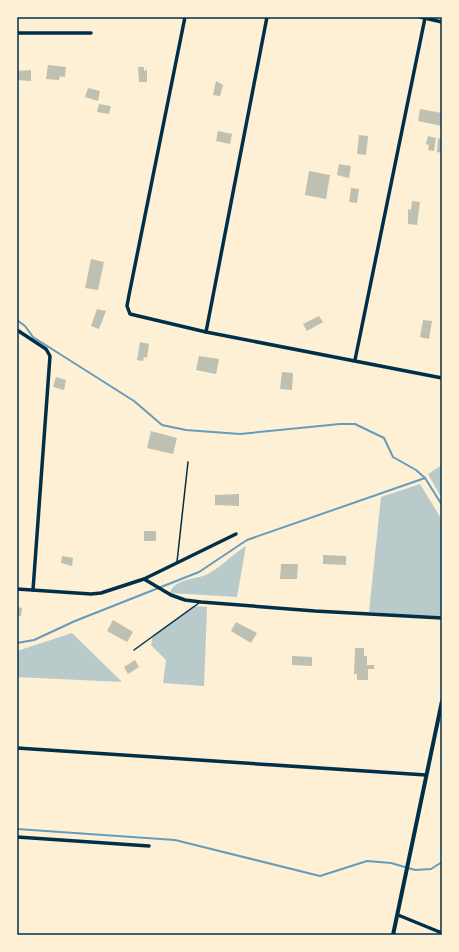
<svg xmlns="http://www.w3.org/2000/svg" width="459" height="952" font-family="'Work Sans',sans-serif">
<rect width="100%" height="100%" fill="#fdf0d5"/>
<g fill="#b9caca">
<polygon points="442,465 442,499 428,474"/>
<polygon points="420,484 442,520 442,618 369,612 381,497"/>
<path d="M246,546L237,597L170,593C175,578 195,580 208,574C221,567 233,554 246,546Z"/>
<polygon points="193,606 207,607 204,686 163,683 166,660 151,645 153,635"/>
<polygon points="72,633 122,682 17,677 17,651"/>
</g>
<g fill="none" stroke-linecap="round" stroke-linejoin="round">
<g stroke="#669bbc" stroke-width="2">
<polyline points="17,320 25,326 33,337 134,401 162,425 186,430 240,434 340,424 355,424 384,438 393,457 416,470 425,478 442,505"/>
<polyline points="17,643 34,640 75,621 199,572 247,540 425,478"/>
<polyline points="17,829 175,840 320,876 367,861 391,863 415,870 431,869 442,862"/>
</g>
</g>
<g fill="#bec0b2">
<polygon points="48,65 66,67 65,77 60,76 59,80 46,79"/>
<polygon points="138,67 144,67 144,71 147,70 147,82 139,82"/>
<polygon points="31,70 31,81 17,80 17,71"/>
<polygon points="216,81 223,85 220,96 213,95"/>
<polygon points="88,88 100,91 98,101 85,97"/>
<polygon points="99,104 111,106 109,114 97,112"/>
<polygon points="420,109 442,113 442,126 418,121"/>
<polygon points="218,131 232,134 230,144 216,141"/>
<polygon points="359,135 368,136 366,155 357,154"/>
<polygon points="428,136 436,138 434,151 428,150 429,145 426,144"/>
<polygon points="438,138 442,139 442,153 437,152"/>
<polygon points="339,164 351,166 349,178 337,175"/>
<polygon points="309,171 330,175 326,199 305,195"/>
<polygon points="351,188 359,189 357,203 349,202"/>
<polygon points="412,201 420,202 417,225 408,224 408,209 411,210"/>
<polygon points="91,259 104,262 98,290 85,288"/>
<polygon points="97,309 106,311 99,329 91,326"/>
<polygon points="319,316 323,322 307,331 303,324"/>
<polygon points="423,320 432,321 429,339 420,337"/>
<polygon points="140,342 149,344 147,358 144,357 143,361 137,360"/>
<polygon points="199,356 219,359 216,374 196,370"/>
<polygon points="282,372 293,373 292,390 280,389"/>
<polygon points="56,377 66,380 64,390 53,387"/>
<polygon points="151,431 177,438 173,454 147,448"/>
<polygon points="239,494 239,506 215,505 215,495"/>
<rect x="144" y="531" width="12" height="10"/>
<polygon points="323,555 346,556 346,565 323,564"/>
<polygon points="62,556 73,558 72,566 61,563"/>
<polygon points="281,564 298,564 297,579 280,579"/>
<polygon points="17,607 22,608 21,616 17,616"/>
<polygon points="113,620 133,632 127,642 107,631"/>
<polygon points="236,622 257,633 251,643 231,631"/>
<polygon points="355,648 364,648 364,656 367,656 367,665 374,665 374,669 368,669 368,680 357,680 357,674 354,674"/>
<polygon points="292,656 312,657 312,666 292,665"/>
<polygon points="135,660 139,667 128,674 124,667"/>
</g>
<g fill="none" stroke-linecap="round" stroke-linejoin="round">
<g stroke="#003049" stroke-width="1.5">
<polyline points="177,562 188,462"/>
<polyline points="134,650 199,603"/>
</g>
<g stroke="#003049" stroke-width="3.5">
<polyline points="185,17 129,295 127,306 130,314 206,332 442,378"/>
<polyline points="420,17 442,22"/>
<polyline points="17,33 91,33"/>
<polyline points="17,330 46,349 50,356 33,590"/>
<polyline points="206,332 267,17"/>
<polyline points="355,360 425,18"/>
<polyline points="144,579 236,534"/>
<polyline points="17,589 91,594 101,593 144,579 171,595 185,600 201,602 315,611 442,618"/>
<polyline points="17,748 426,775"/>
<polyline points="17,837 149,846"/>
<polyline points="398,915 442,933"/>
</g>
<polyline stroke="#003049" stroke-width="4" points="393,935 442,701"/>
</g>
<rect width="459" height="952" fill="none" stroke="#fdf0d5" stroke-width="36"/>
<rect x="18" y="18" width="423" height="916" fill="none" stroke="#003049" stroke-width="1.5"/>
</svg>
